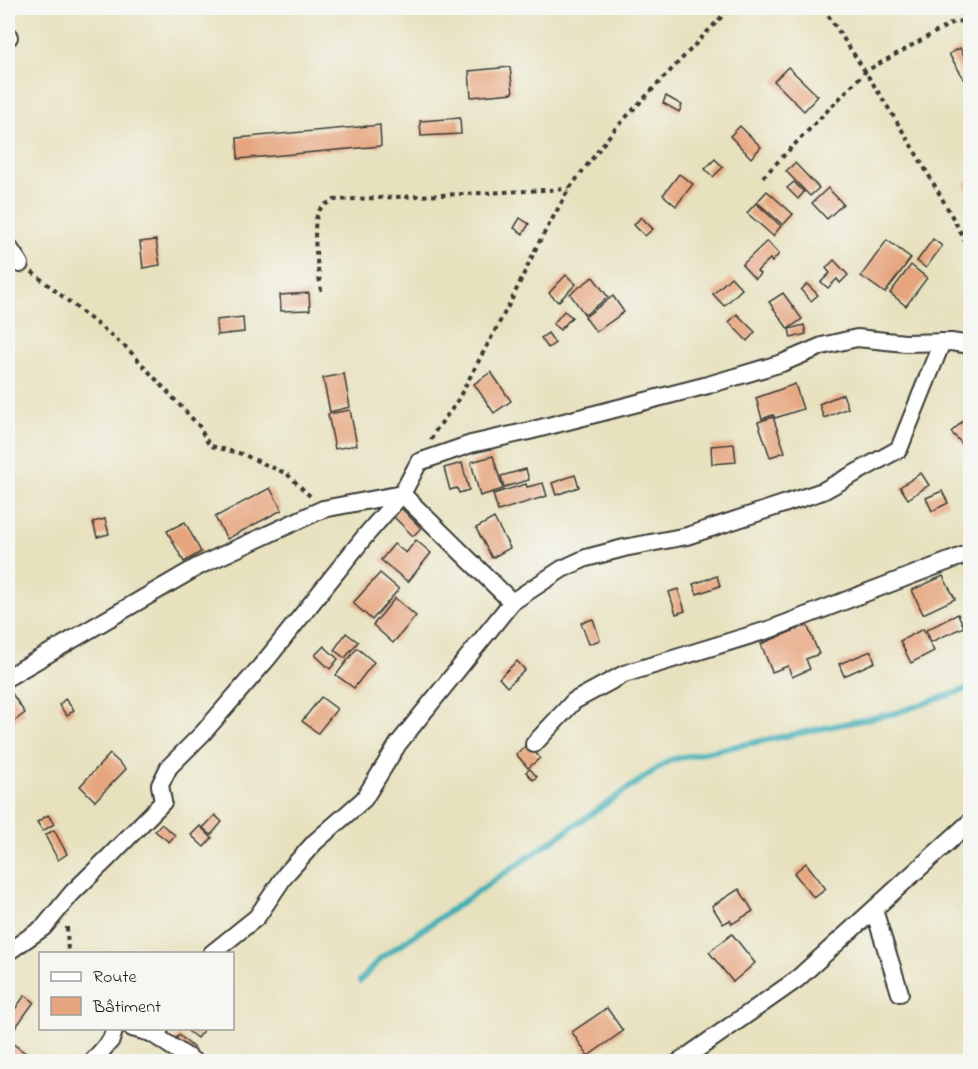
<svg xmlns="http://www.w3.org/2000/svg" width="978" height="1069" font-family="'Indie Flower',sans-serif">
<rect width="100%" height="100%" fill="#f6f6f2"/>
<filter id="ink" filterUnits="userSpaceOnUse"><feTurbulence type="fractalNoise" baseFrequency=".0167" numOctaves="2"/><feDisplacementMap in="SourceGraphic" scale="12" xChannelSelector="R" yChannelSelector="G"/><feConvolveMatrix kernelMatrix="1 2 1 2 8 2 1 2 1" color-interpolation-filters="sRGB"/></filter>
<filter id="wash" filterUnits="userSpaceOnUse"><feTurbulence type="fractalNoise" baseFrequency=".008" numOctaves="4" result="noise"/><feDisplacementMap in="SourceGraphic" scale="24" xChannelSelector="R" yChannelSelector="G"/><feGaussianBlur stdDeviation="1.35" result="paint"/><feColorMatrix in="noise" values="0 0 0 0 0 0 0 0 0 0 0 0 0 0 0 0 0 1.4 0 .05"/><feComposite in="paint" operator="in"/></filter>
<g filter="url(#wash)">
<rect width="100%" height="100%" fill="#e7e1be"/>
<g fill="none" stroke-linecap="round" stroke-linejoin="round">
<polyline stroke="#3cadb5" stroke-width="6" points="360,981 381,958 670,760 896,713 970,688"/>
</g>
<g id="blocks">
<g fill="#e6a57e">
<polygon points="960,48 970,67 970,75 964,79 949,54"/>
<polygon points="510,67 513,93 471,97 469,71"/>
<polygon points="788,67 818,96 804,111 774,81"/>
<polygon points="666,96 682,105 679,112 663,103"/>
<polygon points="460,118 461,134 421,136 420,121"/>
<polygon points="380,125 381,146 238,159 237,138"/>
<polygon points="740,126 761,147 751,158 730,136"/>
<polygon points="715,159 723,167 713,177 705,169"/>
<polygon points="795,163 819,188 810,196 786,171"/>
<polygon points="679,174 693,184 676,206 663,195"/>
<polygon points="970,180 970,195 964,184"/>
<polygon points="794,182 804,192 798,199 787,188"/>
<polygon points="828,188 843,204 827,219 812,203"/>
<polygon points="767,191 793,214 783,225 757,202"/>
<polygon points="756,203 781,226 773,236 747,213"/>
<polygon points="641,217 653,229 645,236 634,225"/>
<polygon points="520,218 529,224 523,234 514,228"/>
<polygon points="933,239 942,246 926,268 917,261"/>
<polygon points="156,240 160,265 143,268 140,242"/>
<polygon points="887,240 911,258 885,293 861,276"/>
<polygon points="767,241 779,254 772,262 770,259 757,271 760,274 755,279 742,265"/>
<polygon points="834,260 848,275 840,283 837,279 828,288 821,282 830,273 826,268"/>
<polygon points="911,265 927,278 906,306 890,293"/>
<polygon points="566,275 576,284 558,302 549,293"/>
<polygon points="593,277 608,297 585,315 570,294"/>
<polygon points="731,277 742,289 724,306 713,294"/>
<polygon points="807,284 818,295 811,301 801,290"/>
<polygon points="309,293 310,310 281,311 280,295"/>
<polygon points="783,293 802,319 788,329 769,302"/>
<polygon points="613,296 624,312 596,332 585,317"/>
<polygon points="967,307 970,307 970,322 969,322"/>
<polygon points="564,311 572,317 560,330 553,324"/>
<polygon points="737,314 755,332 747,341 729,322"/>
<polygon points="243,317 244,332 217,335 216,320"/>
<polygon points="804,325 806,334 791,338 789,329"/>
<polygon points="548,333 555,343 548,348 541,338"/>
<polygon points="491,372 511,401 494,413 474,384"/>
<polygon points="344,374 350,407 330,412 323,378"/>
<polygon points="795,384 803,409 775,418 773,415 762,419 756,398"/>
<polygon points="843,394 848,408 824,418 819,404"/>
<polygon points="350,410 357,445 335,449 328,414"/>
<polygon points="773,417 785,452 770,457 758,422"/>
<polygon points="967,417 970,421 970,452 951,432"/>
<polygon points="734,444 736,462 712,464 711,446"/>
<polygon points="493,456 503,489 480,496 471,462"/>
<polygon points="462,463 469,490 459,493 457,488 450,490 444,468"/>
<polygon points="526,469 529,480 504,487 501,476"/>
<polygon points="921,473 929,485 908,499 900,487"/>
<polygon points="575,475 579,487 556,495 552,483"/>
<polygon points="543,483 547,496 498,511 493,494 526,484 527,487"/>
<polygon points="270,488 282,510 227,539 215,517"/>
<polygon points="942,491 948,503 932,511 926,498"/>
<polygon points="970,492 970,508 966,494"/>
<polygon points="400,507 421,528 413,536 392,515"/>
<polygon points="494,518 510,548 492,558 476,528"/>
<polygon points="105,519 109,534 97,537 93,522"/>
<polygon points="185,522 201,552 184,562 167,531"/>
<polygon points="416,540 431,553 408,582 381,560 394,544 406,553"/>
<polygon points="380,573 399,589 372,620 353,603"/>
<polygon points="717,576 720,586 697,594 693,584"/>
<polygon points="943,576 955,599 923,614 912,590"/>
<polygon points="678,589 685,611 676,614 669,592"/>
<polygon points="395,598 416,616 393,643 373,625"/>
<polygon points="958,614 964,627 931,642 926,630"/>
<polygon points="593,619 600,640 589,644 581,623"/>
<polygon points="807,625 819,654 806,659 810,669 792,677 788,666 772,672 761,644"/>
<polygon points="923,629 934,651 911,663 900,641"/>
<polygon points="346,633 358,642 345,658 334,650"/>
<polygon points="324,646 338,659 330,669 315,655"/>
<polygon points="357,648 374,662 354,688 336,675"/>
<polygon points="871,651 875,662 844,676 839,664"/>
<polygon points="517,661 525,670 507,687 499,678"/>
<polygon points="9,689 25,713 13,722 8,713 8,690"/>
<polygon points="321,697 337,709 318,733 302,721"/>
<polygon points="65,699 74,710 67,716 59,705"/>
<polygon points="528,744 540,758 528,768 516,754"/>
<polygon points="110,754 126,769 95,801 80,786"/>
<polygon points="530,769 537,777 533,780 526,772"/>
<polygon points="48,815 54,824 43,831 37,822"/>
<polygon points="215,815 222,822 211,835 203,828"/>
<polygon points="161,824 175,835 169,842 155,831"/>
<polygon points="200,826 212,838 204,847 191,835"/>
<polygon points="54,830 67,854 58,860 45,835"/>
<polygon points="806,863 826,889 814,898 794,873"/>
<polygon points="739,889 753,911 732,924 730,920 723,924 712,906"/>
<polygon points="732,934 755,963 733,982 709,952"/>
<polygon points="25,995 34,1002 8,1038 8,1019"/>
<polygon points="607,1008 623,1031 588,1056 572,1032"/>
<polygon points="184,1028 205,1028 197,1038"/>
<polygon points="179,1035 196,1050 191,1056 174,1041"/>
<polygon points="9,1041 31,1057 28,1062 15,1062 8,1056 8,1044"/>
</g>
</g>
</g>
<g filter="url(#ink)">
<use href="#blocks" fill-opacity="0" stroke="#3a3a34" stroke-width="1.5"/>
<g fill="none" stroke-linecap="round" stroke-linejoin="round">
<g stroke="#3a3a34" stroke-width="20">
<g id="minor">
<polyline points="8,35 9,37"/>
<polyline points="8,246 20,264"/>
<polyline points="402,494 512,602 562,569 586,558 624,548 687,536 823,491 899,449 942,342"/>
<polyline points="8,677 199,566 323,509 402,494"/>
<polyline points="534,744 574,701 624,674 771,629 970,553"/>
<polyline points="874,910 900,993"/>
<polyline points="8,952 44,927 72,893 108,858 163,802 160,785 169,767 203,733 267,659 366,535 402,494 419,462 471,444 529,431 708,385 782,363 822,346 857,338 905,343 951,342 970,345"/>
<polyline points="211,954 257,917 286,874 315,842 364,799 398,744 512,602"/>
<polyline points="132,1028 151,1033 160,1029"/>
<polyline points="151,1033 195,1062"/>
<polyline points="92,1062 111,1040 115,1028"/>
<polyline points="679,1062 796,980 970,822"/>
</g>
</g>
<g stroke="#3a3a34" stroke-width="4" stroke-dasharray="4.5 4.5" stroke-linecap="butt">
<path d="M823,8C876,86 926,166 970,250"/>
<path d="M763,177L866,71L952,23C959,21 964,20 970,24"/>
<polyline points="32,272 127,348 199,426 208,443 211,446 242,454 287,474 310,496"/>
<path d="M321,291C319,273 310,225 319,211C322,205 328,203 334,200L568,189"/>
<polyline points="431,440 436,430 455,405 512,299 537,246 569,189 613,131 730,8"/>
<polyline points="67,927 68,954"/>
</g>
<use href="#minor" stroke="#fff" stroke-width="16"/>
</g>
</g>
<rect width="978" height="1069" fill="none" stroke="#f6f6f2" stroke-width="30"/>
<rect x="39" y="952" width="195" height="78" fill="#f6f6f2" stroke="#9f9f9c" stroke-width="1.5"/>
<rect x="51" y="972" width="30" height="9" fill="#ffffff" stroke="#9f9f9c" stroke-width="1.5"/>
<text x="93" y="982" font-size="18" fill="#1c1c1c">Route</text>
<rect x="51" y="997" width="30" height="18" fill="#e6a57e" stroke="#9f9f9c" stroke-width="1.5"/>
<text x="93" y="1012" font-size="18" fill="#1c1c1c">Bâtiment</text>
</svg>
